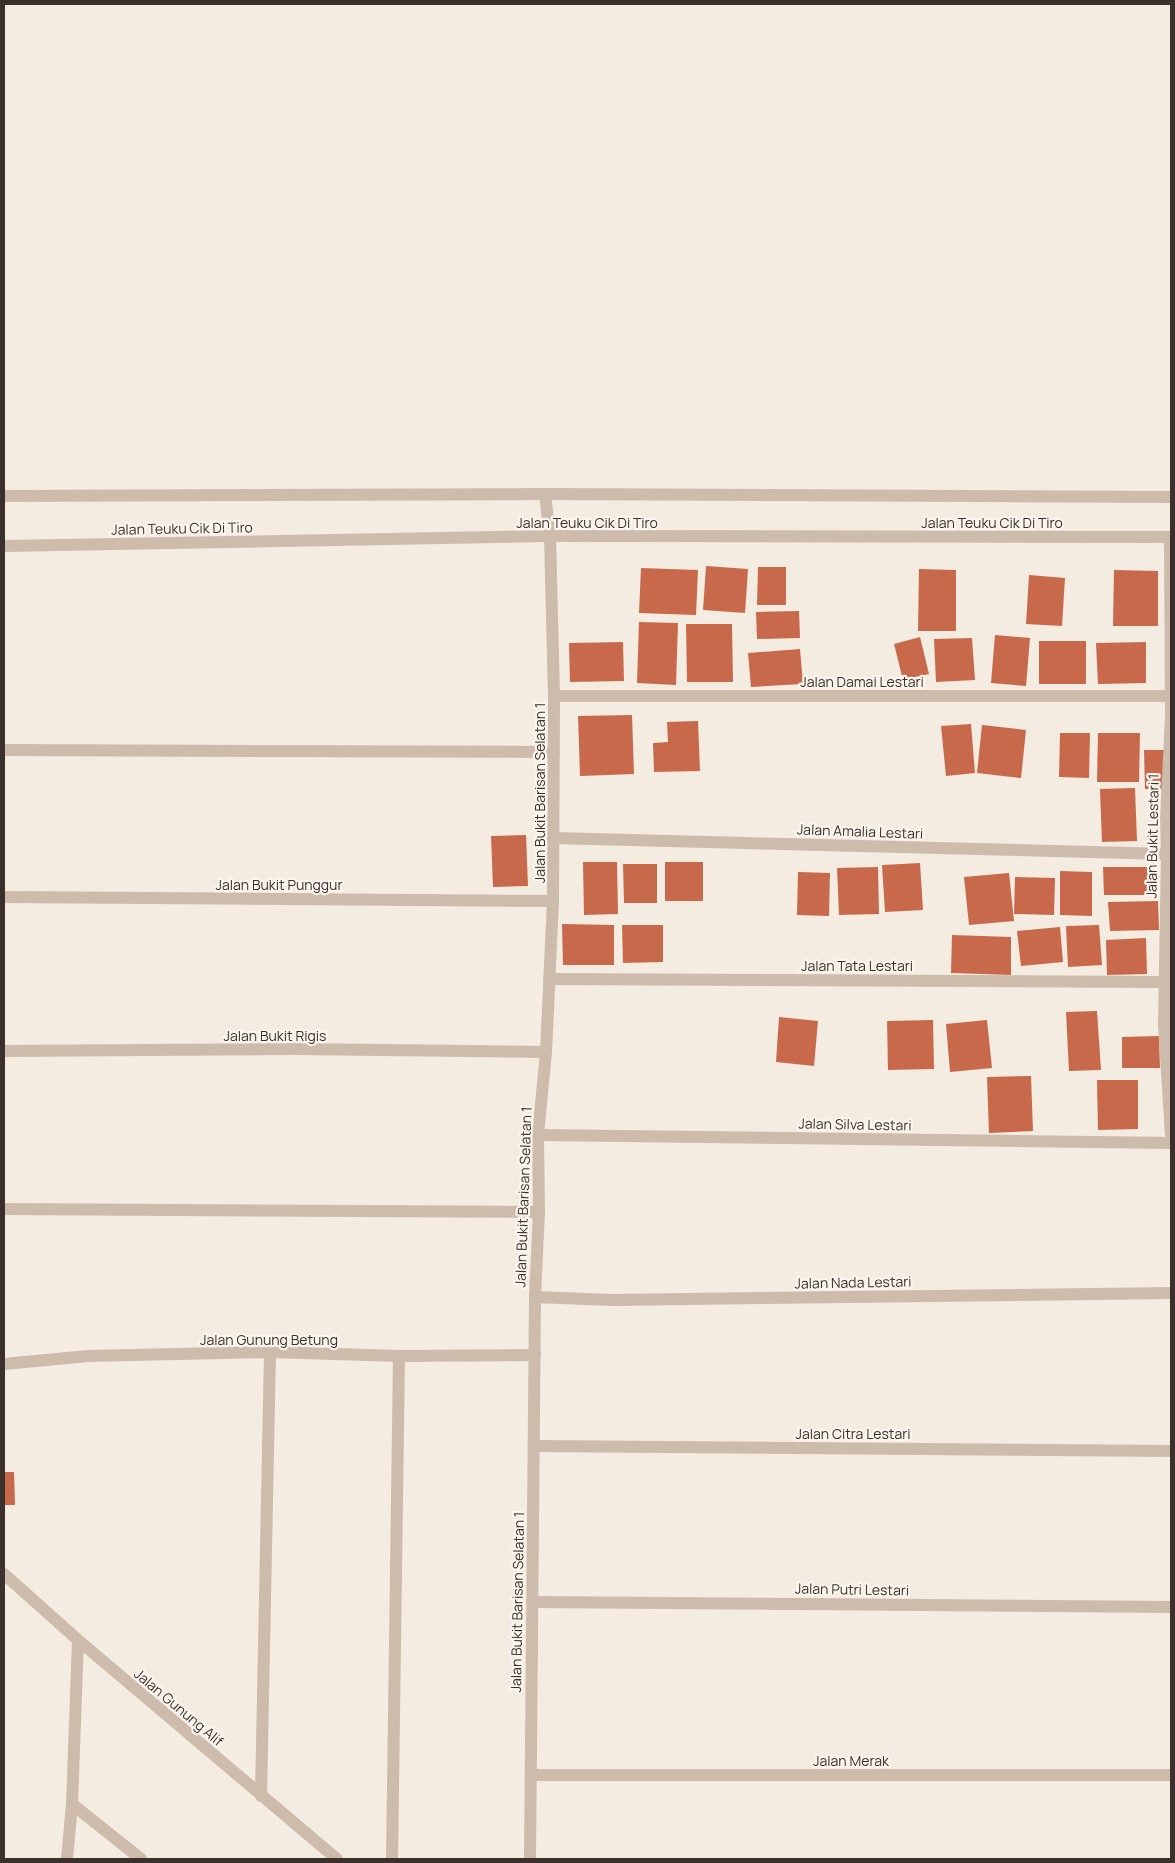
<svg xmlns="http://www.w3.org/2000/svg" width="1175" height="1863" font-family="Manrope,sans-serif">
<rect width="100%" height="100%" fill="#f4ebe1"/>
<g fill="#c8694b">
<polygon points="706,566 748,569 745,613 703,610"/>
<polygon points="758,567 786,567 786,605 757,605"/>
<polygon points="641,568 698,570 696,615 639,613"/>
<polygon points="919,569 956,570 956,631 918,631"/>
<polygon points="1114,570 1158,571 1158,626 1113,626"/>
<polygon points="1029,575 1065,578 1062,626 1026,624"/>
<polygon points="799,611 800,638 757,639 756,612"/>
<polygon points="639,622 678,623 676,685 637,683"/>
<polygon points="686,624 732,624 733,682 687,682"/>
<polygon points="995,635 1030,638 1026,686 991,683"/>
<polygon points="920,637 929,674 903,680 894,644"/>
<polygon points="972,638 975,680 936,682 934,639"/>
<rect x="1039" y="641" width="47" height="43"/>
<polygon points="623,642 624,681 570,682 569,643"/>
<polygon points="1146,642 1146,683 1098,684 1096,643"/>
<polygon points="800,649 803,684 751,687 748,653"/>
<polygon points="632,715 634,774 580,776 578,716"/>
<polygon points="698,721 700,771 654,772 653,743 668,742 667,722"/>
<polygon points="971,724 975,773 946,776 941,726"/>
<polygon points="982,725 1026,730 1021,778 977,773"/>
<polygon points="1060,733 1090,733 1089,778 1059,777"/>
<polygon points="1098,733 1140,733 1139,782 1097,782"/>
<polygon points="1144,750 1164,750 1164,789 1145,789"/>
<polygon points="1135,788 1137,841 1102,842 1100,789"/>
<polygon points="526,835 528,886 493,887 491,836"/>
<polygon points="583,862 617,862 618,914 584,915"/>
<rect x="665" y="862" width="38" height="39"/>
<polygon points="920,863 923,910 885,912 882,865"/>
<polygon points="623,864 657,864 657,903 624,903"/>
<polygon points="878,867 879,914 839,915 837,868"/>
<polygon points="1103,867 1155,867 1156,895 1104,895"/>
<polygon points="1060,871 1092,872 1092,916 1060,915"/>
<polygon points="798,872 830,873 829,916 797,915"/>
<polygon points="1009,873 1014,921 969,925 964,877"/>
<polygon points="1015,877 1055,878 1054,915 1014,914"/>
<polygon points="1158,901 1159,930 1110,931 1108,902"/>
<polygon points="562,924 614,925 614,965 563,965"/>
<polygon points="622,925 663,925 663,962 623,963"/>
<polygon points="1099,925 1102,965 1068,967 1066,926"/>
<polygon points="1060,927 1063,962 1021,966 1017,931"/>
<polygon points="952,935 1011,937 1011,975 951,973"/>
<polygon points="1146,938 1147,974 1107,975 1106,940"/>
<polygon points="1097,1011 1101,1070 1069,1071 1066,1012"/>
<polygon points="779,1017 818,1021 814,1066 776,1062"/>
<polygon points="933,1020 934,1069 888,1070 887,1021"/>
<polygon points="987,1020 992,1068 950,1072 946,1024"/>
<polygon points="1159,1036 1160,1068 1122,1068 1122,1037"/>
<polygon points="1031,1076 1033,1131 989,1133 987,1077"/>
<polygon points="1097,1080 1138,1080 1138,1129 1098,1130"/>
<polygon points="4,1472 14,1472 15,1505 4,1505"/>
</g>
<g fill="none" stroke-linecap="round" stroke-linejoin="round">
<g stroke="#cdbbac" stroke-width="12">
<polyline points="4,496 545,494 1171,497"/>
<polyline points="1170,537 1171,718 1166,817 1167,854 1164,1025 1171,1135"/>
<polyline points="4,546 550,536 1171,537"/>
<polyline points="554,696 1171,696"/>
<polyline points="4,750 554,752"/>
<polyline points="553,838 1167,854"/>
<polyline points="4,897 553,901"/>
<polyline points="549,979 1165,982"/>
<polyline points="4,1051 297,1049 546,1052"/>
<polyline points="538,1135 1171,1143"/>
<polyline points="4,1209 539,1212"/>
<polyline points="535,1297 612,1300 1171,1293"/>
<polyline points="4,1364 88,1356 270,1352 399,1356 535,1355"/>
<polyline points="534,1446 1171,1451"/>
<polyline points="4,1574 78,1640 337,1859"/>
<polyline points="532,1602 1171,1607"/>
<polyline points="531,1775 1171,1775"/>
<polyline points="261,1796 270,1352"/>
<polyline points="72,1804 141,1859"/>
<polyline points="67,1859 72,1804 78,1640"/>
<polyline points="392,1859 399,1356"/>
<polyline points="530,1859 535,1297 539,1212 538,1135 546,1052 553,901 554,696 550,536 545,494"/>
</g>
</g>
<g text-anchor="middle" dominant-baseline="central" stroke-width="4.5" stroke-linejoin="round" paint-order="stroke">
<g font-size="14" fill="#3b302b" stroke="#fbf5ee">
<text x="587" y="522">Jalan Teuku Cik Di Tiro</text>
<text x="992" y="522">Jalan Teuku Cik Di Tiro</text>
<text transform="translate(182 528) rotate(-1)">Jalan Teuku Cik Di Tiro</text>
<text x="862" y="681">Jalan Damai Lestari</text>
<text transform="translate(539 793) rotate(-90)">Jalan Bukit Barisan Selatan 1</text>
<text transform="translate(860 831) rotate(2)">Jalan Amalia Lestari</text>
<text transform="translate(1152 836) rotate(-89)">Jalan Bukit Lestari 1</text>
<text x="279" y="884">Jalan Bukit Punggur</text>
<text x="857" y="965">Jalan Tata Lestari</text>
<text x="275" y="1035">Jalan Bukit Rigis</text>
<text transform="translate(855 1124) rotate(1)">Jalan Silva Lestari</text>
<text transform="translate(523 1197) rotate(-88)">Jalan Bukit Barisan Selatan 1</text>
<text transform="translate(853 1282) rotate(-1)">Jalan Nada Lestari</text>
<text x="269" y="1339">Jalan Gunung Betung</text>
<text x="853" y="1433">Jalan Citra Lestari</text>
<text transform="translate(852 1589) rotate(1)">Jalan Putri Lestari</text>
<text transform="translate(517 1602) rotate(-89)">Jalan Bukit Barisan Selatan 1</text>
<text transform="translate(179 1707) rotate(40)">Jalan Gunung Alif</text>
<text x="851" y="1760">Jalan Merak</text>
</g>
</g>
<rect width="1175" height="1863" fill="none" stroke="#3b302b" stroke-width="10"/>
</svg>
